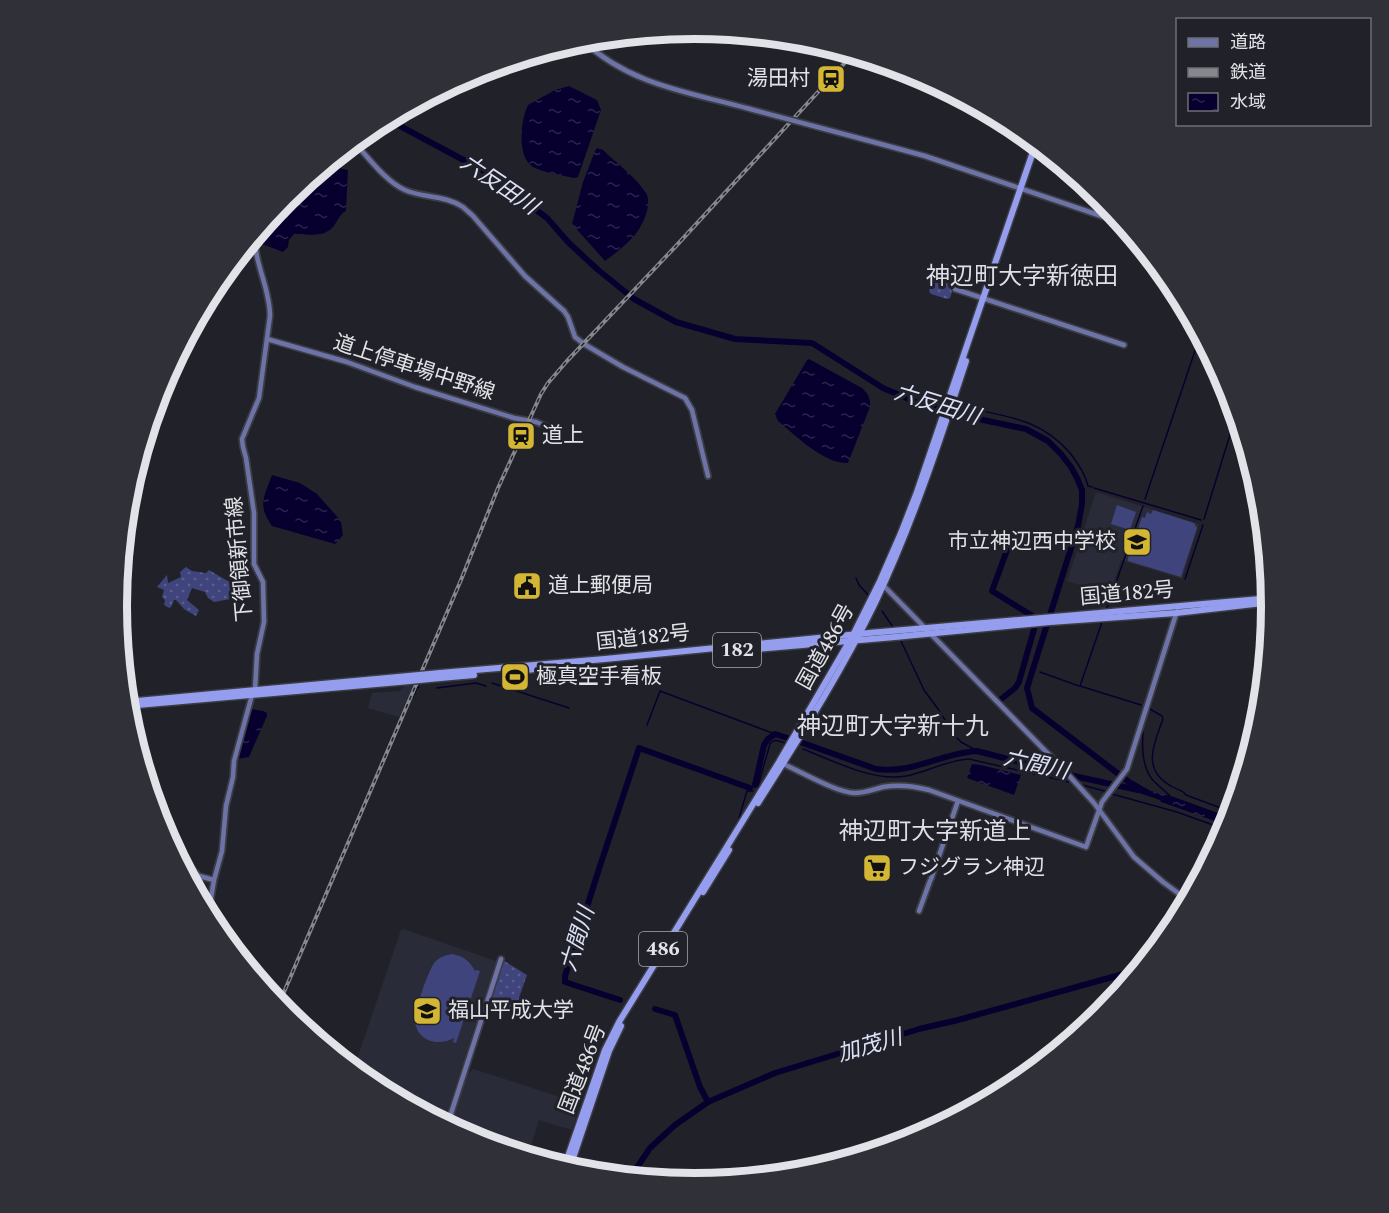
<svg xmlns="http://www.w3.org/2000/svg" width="1389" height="1213" font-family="Spectral,'Noto Sans JP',serif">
<defs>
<pattern id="grass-dots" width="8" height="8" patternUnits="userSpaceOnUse" patternTransform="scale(1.5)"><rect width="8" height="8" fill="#40447c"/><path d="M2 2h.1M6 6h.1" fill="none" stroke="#5b5f8f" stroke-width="1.8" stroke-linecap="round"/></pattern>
<pattern id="water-ripples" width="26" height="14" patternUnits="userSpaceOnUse" patternTransform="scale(1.5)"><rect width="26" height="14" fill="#07002f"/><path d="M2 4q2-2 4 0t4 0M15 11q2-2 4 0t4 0" fill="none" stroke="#2b254d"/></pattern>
</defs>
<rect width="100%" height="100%" fill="#212229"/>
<g fill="#2a2b38">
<polygon points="1096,492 1199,524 1182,579 1121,560 1105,608 1099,608 1103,593 1067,581"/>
<polygon points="406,685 413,686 399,717 368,708 372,693 400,691"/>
<polygon points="403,929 496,961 443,1124 373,1087 353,1071 401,930"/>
<polygon points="473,1069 576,1102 578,1104 578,1110 572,1130 539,1120 531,1146 511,1140 507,1151 473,1140 449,1128 467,1075"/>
</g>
<g fill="url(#grass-dots)">
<polygon points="940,262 957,268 959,270 950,298 947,299 931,294 929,291 939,264"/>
<polygon points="186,567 192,571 206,573 209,570 231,583 230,592 232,594 230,599 214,602 208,598 205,592 192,588 187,600 199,610 196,616 184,609 176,600 174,600 171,607 169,608 164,605 165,600 162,597 164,590 157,587 167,575 168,583 181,577 180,572"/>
<polygon points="501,959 527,975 513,1015 485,1007"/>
</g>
<g fill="#40447c">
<polygon points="1117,505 1136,512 1130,530 1111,524"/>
<polygon points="1153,510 1194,523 1197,528 1181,577 1128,561 1128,558 1142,517 1145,518 1147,512 1151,514"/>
<path d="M452,954C463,956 470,961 475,971L476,970L480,971L456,1043L453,1042L454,1038C438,1047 416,1041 415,1020C414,1012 429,968 435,962C440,957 445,955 452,954Z"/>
</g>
<g fill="url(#water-ripples)">
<path d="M569,86L597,100L601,110L578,177L574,178C561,175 544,173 533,167C516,156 521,119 528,105L555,90Z"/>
<path d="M597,148L603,150C616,163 637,178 646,193C653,205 642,227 634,236C626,245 615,254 605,261L572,224L583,182L595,151Z"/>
<path d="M326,165L348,170L346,211C339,215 338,221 333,227C322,239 307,233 294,234L289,240L288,247L283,252L257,242V232L286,198Z"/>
<path d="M809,359L862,388C868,393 871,399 870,407L848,463C824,464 796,436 778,421L775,414L807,360Z"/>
<path d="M272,475L300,483L317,494L341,521L343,535L335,544L272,526C257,505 264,497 272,475Z"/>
<polygon points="251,709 263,711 267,713 267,716 249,757 237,759"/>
<polygon points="972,764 981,765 1021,775 1014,795 967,778"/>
<polygon points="1133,781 1151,791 1174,797 1232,818 1229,826 1161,802 1160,800 1130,790"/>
</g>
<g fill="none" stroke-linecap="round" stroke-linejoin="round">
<g stroke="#07002f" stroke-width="1.5">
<polyline points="922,394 944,401"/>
<path d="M955,405C999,416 1039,416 1070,453C1078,463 1085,473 1088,486L1092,487"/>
<polyline points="1094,488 1201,520"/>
<polyline points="1145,499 1201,333"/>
<polyline points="1204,519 1237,412"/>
<polyline points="856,578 859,585 869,596"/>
<polyline points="1185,579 1203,525"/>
<polyline points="1107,608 1143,506"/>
<polyline points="882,611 893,627"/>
<polyline points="1102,622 1080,686 1141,705"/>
<polyline points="901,641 924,690 938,709 956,737 961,742 974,749 977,751"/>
<polyline points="1023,666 1025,667"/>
<polyline points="1040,672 1079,686"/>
<polyline points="492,683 569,708"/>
<polyline points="437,688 476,683 486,686"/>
<polyline points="413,697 417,688 419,687"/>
<path d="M1150,709L1162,716L1163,719C1154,744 1141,769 1171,786C1177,790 1182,789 1186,795L1229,811"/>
<polyline points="647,725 660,691 775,734"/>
<path d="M1143,732C1142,748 1142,766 1152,779C1157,785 1164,790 1170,796"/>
<path d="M803,749C834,761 873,782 906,776C927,772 947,760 969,759L1069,782"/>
<polyline points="1082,785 1108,792"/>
<path d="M758,786L770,744C774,738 779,741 785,743"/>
<polyline points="1112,794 1177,812 1227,830"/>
<polyline points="739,818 747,791 753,791"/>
</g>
<g stroke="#07002f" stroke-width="6">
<polyline points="387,119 484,171 547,218 568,242 597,269 634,299 676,322 735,339 812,343 883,388 916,402 955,414 1026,429 1048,441 1061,454 1071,467 1077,478 1082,490 1082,504 1078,526 1027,688 1032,708 1129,782 1138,787"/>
<polyline points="1000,700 1015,688 1019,682 1036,622 1031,615 992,591 1014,531"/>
<path d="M755,785L764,745L768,739L775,734L803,743L876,769C914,774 941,753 977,751L1065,774L1138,790"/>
<polyline points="620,1000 565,982 565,976 599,869 639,748 750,788"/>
<polyline points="655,1009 675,1015 700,1087 708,1102"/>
<polyline points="630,1178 650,1148 675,1125 708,1102 775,1073 919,1029 958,1020 1141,969"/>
</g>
<g stroke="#3c3d44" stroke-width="8">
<g id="secondary">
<path d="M582,40C630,85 688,92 750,109"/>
<polyline points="866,140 925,156 1113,220"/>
<path d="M354,142C368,157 386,182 405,190C423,198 445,195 463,207C466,210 470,213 473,216L525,276L564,311L568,317L575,337L584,344L623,367L685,398L692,410L708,476"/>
<polyline points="245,248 254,247"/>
<polyline points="955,289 1124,345"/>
<polyline points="267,339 347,362 415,387 514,418 536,422 551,428"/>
<polyline points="881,583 1063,769 1094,803 1134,857 1163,882 1189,901"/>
<path d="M781,763C800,771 837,793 855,793C865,793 874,789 883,787C899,784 914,786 929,790L1086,847L1102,802L1127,769L1177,611"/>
<polyline points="173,851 199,876 214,880"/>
<polyline points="931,879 958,801"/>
<polyline points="919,911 930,881"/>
<path d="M208,916L214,880L222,851L226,806L233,777L234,761L252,695L255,690L257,654L264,622L263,582L254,564V513L246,458L243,447L242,439L259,398L270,316C270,288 254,263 255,236"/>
<polyline points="447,1126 501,959"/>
</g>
</g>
<g stroke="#3c3d44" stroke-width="9">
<g id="highway">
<polyline points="720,652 895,637 1050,622 1176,613 1272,602"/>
<polyline points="526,670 563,666"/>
<polyline points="440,673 605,659 869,633 1272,598"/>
<polyline points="440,678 474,675"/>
<polyline points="126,702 398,677"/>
<polyline points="126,706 399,682"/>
<path d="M758,803C799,738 841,673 875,603C912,525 939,443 966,361"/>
<polyline points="703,892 729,850"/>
<polyline points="564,1168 605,1050 619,1022 779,762 853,635 880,581 901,533 917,492 1036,143"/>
<polyline points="569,1170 609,1051 621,1026"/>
</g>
</g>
<use href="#secondary" stroke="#6d73a7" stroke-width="4.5"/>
<use href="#highway" stroke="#949dee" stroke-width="6"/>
<g stroke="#87888e" stroke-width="4">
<polyline id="rail" points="278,1006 461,580 498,488 541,394 548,383 567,361 676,246 853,54"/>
</g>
<use href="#rail" stroke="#212229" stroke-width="1.5" stroke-dasharray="4.5" stroke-linecap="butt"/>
<g stroke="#3c3d44" stroke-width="8" stroke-linecap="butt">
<polyline id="secondary-bridge" points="750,109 866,140"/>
</g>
<g stroke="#3c3d44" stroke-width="9" stroke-linecap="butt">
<g id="highway-bridge">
<polyline points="398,677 440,673"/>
<polyline points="399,682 440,678"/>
</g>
</g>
<use href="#secondary-bridge" stroke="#6d73a7" stroke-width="4.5"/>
<use href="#highway-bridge" stroke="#949dee" stroke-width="6"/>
</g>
<defs>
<g id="station-square" transform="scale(1.5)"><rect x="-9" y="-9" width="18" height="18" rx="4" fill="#d4b635" stroke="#212229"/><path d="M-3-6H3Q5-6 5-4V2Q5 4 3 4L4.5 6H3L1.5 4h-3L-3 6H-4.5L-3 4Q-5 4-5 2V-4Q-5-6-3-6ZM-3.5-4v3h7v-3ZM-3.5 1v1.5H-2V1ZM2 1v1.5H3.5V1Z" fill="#111"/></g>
<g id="school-square" transform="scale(1.5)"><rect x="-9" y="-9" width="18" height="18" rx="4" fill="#d4b635" stroke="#212229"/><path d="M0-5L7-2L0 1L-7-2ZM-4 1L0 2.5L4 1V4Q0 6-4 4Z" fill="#111"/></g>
<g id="civic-square" transform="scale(1.5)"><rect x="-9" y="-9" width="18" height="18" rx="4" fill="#d4b635" stroke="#212229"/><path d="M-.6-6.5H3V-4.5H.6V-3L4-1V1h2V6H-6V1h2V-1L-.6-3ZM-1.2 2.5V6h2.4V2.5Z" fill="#111"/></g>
<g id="stadium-square" transform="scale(1.5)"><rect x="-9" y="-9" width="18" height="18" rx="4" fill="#d4b635" stroke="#212229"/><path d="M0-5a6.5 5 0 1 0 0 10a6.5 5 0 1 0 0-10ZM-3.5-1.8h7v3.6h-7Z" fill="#111"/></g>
<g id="supermarket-square" transform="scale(1.5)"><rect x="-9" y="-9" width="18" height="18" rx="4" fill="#d4b635" stroke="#212229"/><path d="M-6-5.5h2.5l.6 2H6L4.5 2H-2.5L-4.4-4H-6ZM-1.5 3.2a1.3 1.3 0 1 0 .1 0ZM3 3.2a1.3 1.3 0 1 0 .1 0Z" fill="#111"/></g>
<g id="university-square" transform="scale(1.5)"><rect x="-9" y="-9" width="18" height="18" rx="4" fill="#d4b635" stroke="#212229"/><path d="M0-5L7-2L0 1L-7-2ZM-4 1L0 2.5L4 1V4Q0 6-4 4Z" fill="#111"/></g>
</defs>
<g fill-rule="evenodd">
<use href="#station-square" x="831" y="79"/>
<use href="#station-square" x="521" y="436"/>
<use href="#school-square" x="1137" y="542"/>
<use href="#civic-square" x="527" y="586"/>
<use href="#stadium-square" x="515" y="677"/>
<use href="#supermarket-square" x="877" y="868"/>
<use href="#university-square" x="427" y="1011"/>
</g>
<g text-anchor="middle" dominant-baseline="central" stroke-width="6" stroke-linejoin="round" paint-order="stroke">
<g fill="#212229" stroke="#a8a9af" stroke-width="1.5">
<rect x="713" y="633" width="48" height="34" rx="4.5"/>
<rect x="639" y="932" width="48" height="34" rx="4.5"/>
</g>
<g font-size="20" font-weight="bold" fill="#e2e3e8">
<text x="737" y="650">182</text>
<text x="663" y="949">486</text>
</g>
<g font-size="21" fill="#e2e3e8" stroke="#212229" text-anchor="start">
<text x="810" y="79" text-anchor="end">湯田村</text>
<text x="542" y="436">道上</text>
<text x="1116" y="542" text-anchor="end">市立神辺西中学校</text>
<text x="548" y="586">道上郵便局</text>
<text x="536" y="677">極真空手看板</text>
<text x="898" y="868">フジグラン神辺</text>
<text x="448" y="1011">福山平成大学</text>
</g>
<g font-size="21" fill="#e2e3e8" stroke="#212229">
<text transform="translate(414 368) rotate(18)">道上停車場中野線</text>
<text transform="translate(240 559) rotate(-95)">下御領新市線</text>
<text transform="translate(1127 594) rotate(-5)">国道182号</text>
<text transform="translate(643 638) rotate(-6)">国道182号</text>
<text transform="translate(826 647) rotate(-61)">国道486号</text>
<text transform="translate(583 1069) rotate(-69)">国道486号</text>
</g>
<g font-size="22" font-style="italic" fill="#dee2f8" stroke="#212229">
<text transform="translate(499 185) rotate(34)">六反田川</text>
<text transform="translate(937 405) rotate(17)">六反田川</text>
<text transform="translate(1036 765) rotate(13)">六間川</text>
<text transform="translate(578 939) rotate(-73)">六間川</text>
<text transform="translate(870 1046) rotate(-16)">加茂川</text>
</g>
<g font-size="24" fill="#dddee8" stroke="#212229">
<text x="1022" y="277">神辺町大字新徳田</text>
<text x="893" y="727">神辺町大字新十九</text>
<text x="935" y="832">神辺町大字新道上</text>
</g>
</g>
<path d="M0 0H1389V1213H0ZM127 606a567 567 0 1 1 1134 0a567 567 0 1 1-1134 0Z" fill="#303138" fill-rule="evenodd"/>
<path fill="none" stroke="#e2e3e8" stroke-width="8" d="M127 606a567 567 0 1 1 1134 0a567 567 0 1 1-1134 0Z"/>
<rect x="1176" y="18" width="195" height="108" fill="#212229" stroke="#6e6f75" stroke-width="1.5"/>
<rect x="1188" y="38" width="30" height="9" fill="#6d73a7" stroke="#6e6f75" stroke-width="1.5"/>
<text x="1230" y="48" font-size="18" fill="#e2e3e8">道路</text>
<rect x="1188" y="68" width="30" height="9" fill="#87888e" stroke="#6e6f75" stroke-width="1.5"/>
<text x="1230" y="78" font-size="18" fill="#e2e3e8">鉄道</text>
<rect x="1188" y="93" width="30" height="18" fill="url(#water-ripples)" stroke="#6e6f75" stroke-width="1.5"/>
<text x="1230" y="108" font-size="18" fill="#e2e3e8">水域</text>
</svg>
